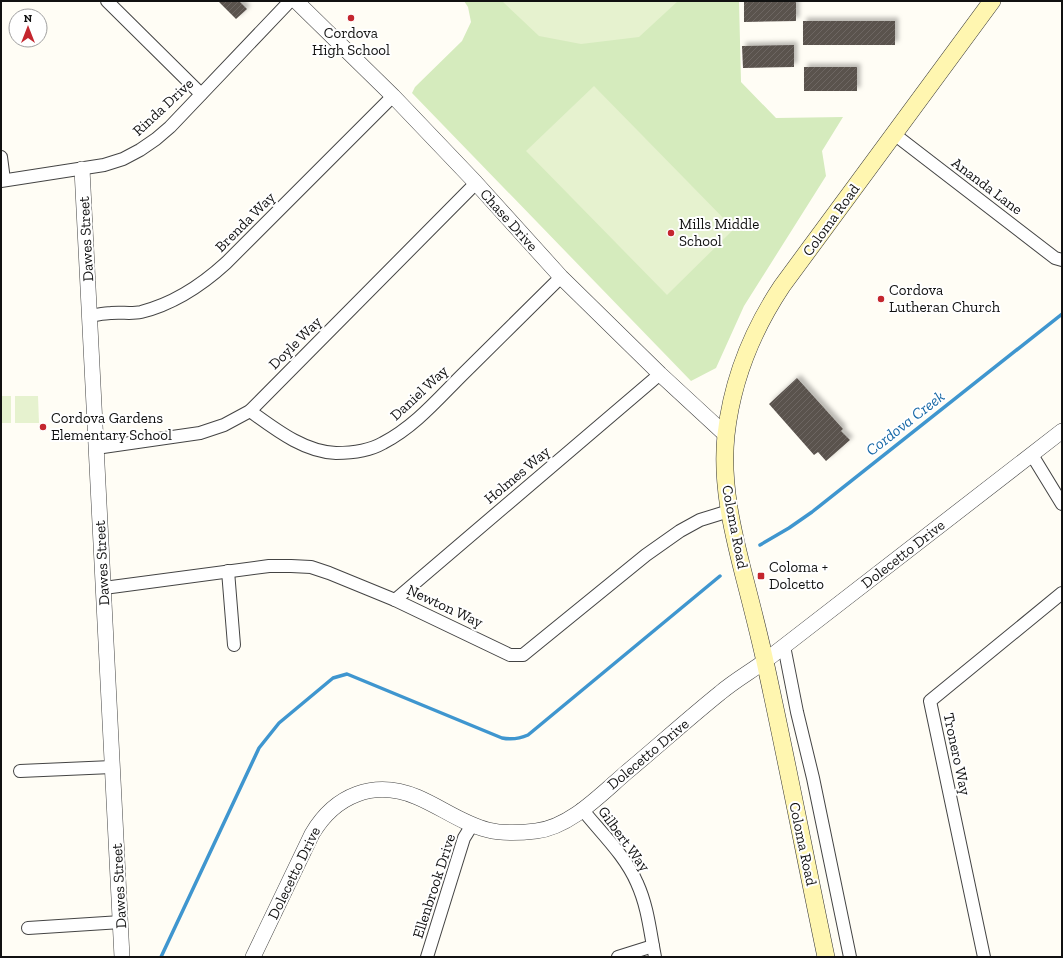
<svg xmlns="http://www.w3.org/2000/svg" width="1063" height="958" font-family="'Zilla Slab',serif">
<defs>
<pattern id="building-hatch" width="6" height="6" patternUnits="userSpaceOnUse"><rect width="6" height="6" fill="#5a524d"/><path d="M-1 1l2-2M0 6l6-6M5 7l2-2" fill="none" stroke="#6d6662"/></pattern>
<filter id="shadow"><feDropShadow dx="3.5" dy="-3.5" stdDeviation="2" flood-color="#0004"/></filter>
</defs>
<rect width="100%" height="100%" fill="#fffdf5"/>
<polygon fill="#d5ebbd" points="464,1 739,1 741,82 776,118 843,117 822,151 826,176 744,306 716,368 691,381 412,93 415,87 462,41 471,22 468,7"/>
<g fill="#e6f2cf">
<polygon points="502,1 678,1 639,37 581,44 539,36"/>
<polygon points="594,86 734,229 667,295 526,151"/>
<rect x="1" y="396" width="10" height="27"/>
<polygon points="15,396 38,396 39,423 15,423"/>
</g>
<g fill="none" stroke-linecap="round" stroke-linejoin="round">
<g stroke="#3f96cf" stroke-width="3.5">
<polyline points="760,545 789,528 812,512 1062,314"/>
<path d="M161,957L259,748L279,723L333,678L347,674L502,738C512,740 519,739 528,735L720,576"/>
</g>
</g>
<g fill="url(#building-hatch)" filter="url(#shadow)">
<polygon points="218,1 239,1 247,9 236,19"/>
<polygon points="744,1 796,1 796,21 744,22"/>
<rect x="803" y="21" width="92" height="24"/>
<polygon points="794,45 794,67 743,68 742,46"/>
<rect x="804" y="67" width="53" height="24"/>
<polygon points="797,378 843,429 841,431 850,440 826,461 818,452 814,455 769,404"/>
</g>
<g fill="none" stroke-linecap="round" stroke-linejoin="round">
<g stroke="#444" stroke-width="14">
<g id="minor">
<polyline points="107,1 201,94"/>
<polyline points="894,134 1055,258 1062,260"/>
<polyline points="1,157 4,180"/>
<polyline points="1,181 104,165 123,159 140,150 156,139 170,127 290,1"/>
<path d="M89,316C97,315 104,313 111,313C121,312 132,314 141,312C173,304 203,284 226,263L393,96"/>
<path d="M250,411C275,429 304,452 336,453C353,453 369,451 383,443C414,427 437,400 461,376C494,343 528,310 561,277"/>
<polyline points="96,448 200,433 224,425 250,411 476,183"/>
<polyline points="1032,455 1062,504"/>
<polyline points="228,571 234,645"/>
<polyline points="104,588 269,566 291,566 311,567 329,573 395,600 510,655 523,655 646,555 680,531 700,520 729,511"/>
<polyline points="395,600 660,374"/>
<polyline points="784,646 797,712 813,778 850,957"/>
<polyline points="20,771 112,767"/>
<path d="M582,809C601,833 625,855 637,883C648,907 650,932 655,957"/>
<polyline points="28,928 121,922"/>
<polyline points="427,957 464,838 472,825"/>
<polyline points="618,957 653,946"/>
<polyline points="984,957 930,701 1062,593"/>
</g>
</g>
<g stroke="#444" stroke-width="16">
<g id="tertiary">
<polyline points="296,1 393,96 476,183 561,277 660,374 726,435"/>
<polyline points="82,169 122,957"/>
<path d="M253,957L312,834C335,795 374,779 417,797C441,807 463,824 488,830C504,834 520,833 536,831C571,827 602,793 628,771C659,745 689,718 720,693C734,681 750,672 765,661L1062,431"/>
</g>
</g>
<g stroke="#333" stroke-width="18">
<path id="secondary" d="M826,957C805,857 786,756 764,657C758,630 751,603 744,576C732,529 721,483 726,435C732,381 752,331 782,286L992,1"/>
</g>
<use href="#minor" stroke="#fff" stroke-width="12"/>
<use href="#tertiary" stroke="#fff" stroke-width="15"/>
<use href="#secondary" stroke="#fff6b0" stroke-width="17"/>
</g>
<g fill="#c4262e" stroke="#fff" stroke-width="1.5">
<circle cx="351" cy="18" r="4"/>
<circle cx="671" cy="233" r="4"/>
<circle cx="881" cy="299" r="4"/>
<circle cx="43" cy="427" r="4"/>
<rect x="757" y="572" width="8" height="8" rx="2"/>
</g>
<g text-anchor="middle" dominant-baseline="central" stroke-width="4" stroke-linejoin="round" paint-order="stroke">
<g font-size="15" fill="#111" stroke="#fff" text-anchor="start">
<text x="351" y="33" text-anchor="middle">Cordova<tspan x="351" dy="17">High School</tspan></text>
<text x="679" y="224">Mills Middle<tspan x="679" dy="17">School</tspan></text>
<text x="889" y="290">Cordova<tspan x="889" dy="17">Lutheran Church</tspan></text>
<text x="51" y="418">Cordova Gardens<tspan x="51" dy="17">Elementary School</tspan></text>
<text x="769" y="567">Coloma +<tspan x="769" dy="17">Dolcetto</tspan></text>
</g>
<g font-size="15" fill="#111" stroke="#fff">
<text transform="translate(163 107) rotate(-43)">Rinda Drive</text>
<text transform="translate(987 186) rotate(37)">Ananda Lane</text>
<text transform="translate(509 220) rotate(48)">Chase Drive</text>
<text transform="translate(831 220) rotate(-54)">Coloma Road</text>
<text transform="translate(245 222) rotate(-45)">Brenda Way</text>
<text transform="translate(86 239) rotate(-93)">Dawes Street</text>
<text transform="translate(295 343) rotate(-45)">Doyle Way</text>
<text transform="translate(419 393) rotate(-43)">Daniel Way</text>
<text transform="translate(517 475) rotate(-40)">Holmes Way</text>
<text transform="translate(735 527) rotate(79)">Coloma Road</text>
<text transform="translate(903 554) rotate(-38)">Dolecetto Drive</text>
<text transform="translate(102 563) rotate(-93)">Dawes Street</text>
<text transform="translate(445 606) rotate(25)">Newton Way</text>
<text transform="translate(648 754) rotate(-40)">Dolecetto Drive</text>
<text transform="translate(957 754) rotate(78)">Tronero Way</text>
<text transform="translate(624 839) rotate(54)">Gilbert Way</text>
<text transform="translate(803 844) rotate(78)">Coloma Road</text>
<text transform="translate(294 873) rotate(-64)">Dolecetto Drive</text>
<text transform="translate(119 886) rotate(-93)">Dawes Street</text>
<text transform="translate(434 886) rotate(-72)">Ellenbrook Drive</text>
</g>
<g font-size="16" font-style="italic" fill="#1768a6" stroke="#fff">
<text transform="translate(905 423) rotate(-38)">Cordova Creek</text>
</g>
</g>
<rect width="1063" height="958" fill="none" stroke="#111111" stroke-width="4"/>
<g transform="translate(28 28)"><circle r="19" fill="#ffffff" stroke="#a0a0a0"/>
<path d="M0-3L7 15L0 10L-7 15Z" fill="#c4262e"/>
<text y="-6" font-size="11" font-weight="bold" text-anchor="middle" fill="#111111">N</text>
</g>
</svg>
